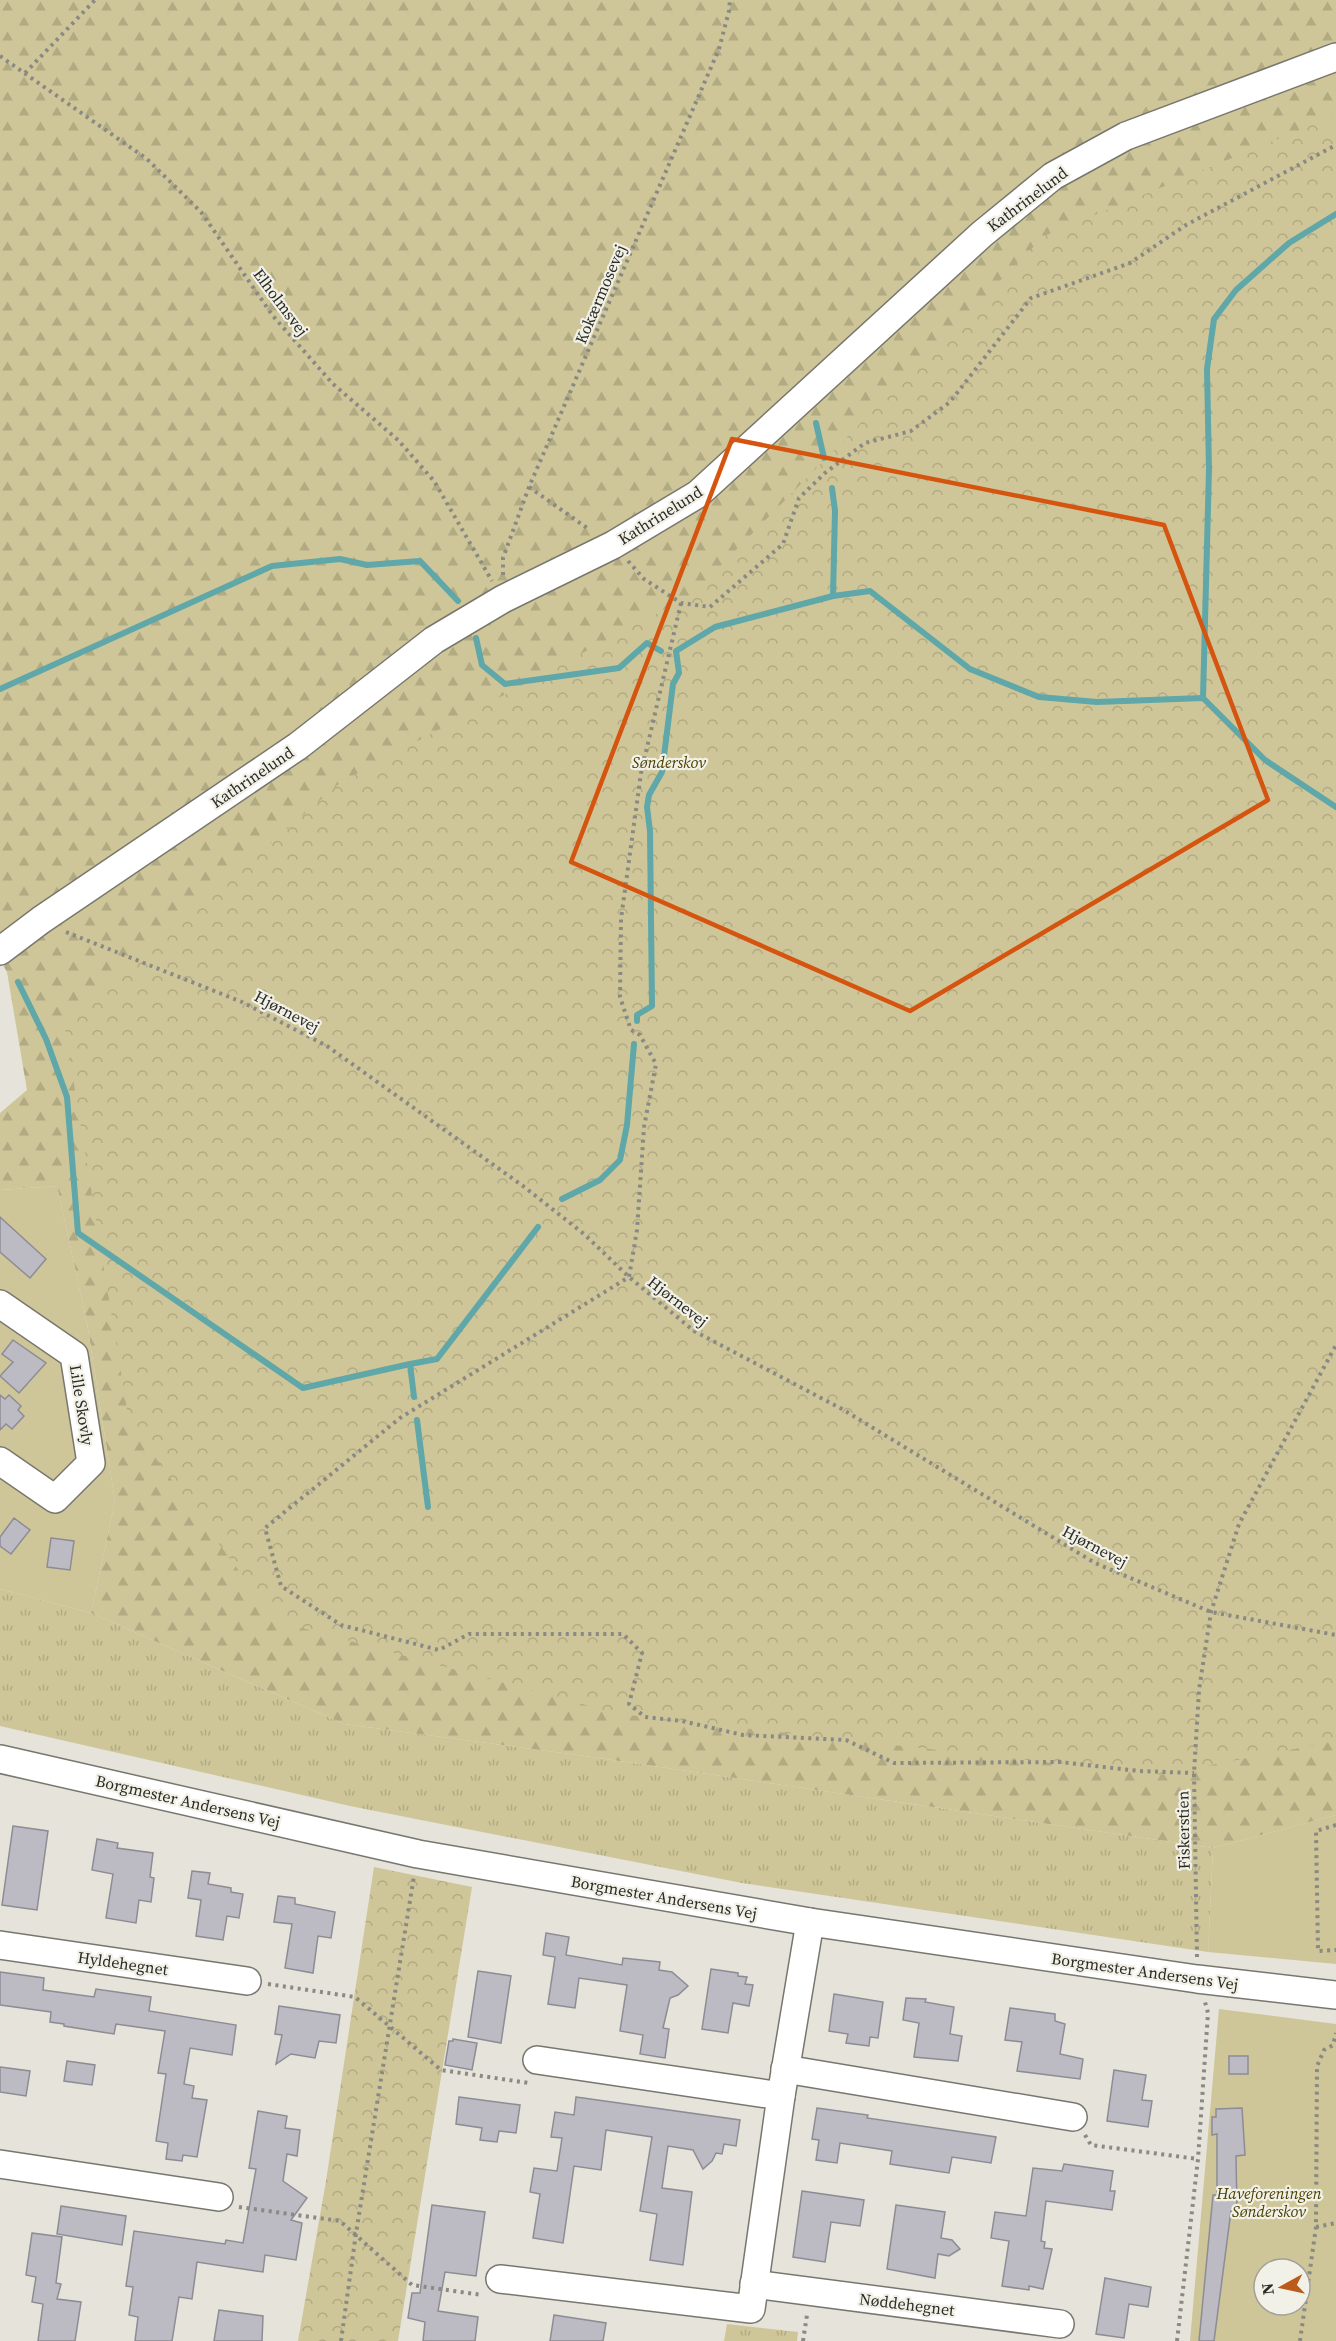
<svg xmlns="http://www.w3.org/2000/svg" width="1336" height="2341" font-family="'Source Serif 4',serif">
<defs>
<pattern id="grass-tufts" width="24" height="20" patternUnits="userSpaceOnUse" patternTransform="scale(1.5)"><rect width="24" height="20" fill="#cec698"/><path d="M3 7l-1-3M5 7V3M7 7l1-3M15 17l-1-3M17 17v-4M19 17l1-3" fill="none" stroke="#b1aa83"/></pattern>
<pattern id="forest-firs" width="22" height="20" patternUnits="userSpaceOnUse" patternTransform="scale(1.5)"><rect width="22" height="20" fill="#cec698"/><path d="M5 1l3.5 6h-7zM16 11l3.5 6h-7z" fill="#b1aa83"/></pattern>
<pattern id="park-crowns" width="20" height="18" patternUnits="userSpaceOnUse" patternTransform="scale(1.5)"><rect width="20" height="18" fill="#cec698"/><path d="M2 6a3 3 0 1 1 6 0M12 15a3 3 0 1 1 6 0" fill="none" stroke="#b1aa83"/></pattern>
</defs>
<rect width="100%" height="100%" fill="#e5e3da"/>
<g fill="url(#grass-tufts)">
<polygon points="0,1589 91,1613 344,1724 585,1756 1213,1848 1208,1952 742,1883 350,1806 0,1726"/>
<polygon points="727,2324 798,2332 797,2341 724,2341"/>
</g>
<polygon fill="url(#forest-firs)" points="0,0 1336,0 1336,1815 1213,1848 585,1756 344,1724 91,1613 115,1501 87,1323 57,1186 0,1190 0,1113 27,1090 7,972 0,960"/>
<g fill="url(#park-crowns)">
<polygon points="1336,115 1336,1741 1159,1775 619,1714 276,1621 129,1422 64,1023 341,782 693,594 1044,236"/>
<polygon points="374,1867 472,1887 398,2341 298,2341 326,2181"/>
</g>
<g fill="#cec698" fill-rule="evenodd">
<polygon points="57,1186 87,1323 115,1501 91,1613 0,1589 0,1190"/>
<polygon points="1336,1815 1336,1964 1208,1952 1213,1848"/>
<path d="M1219,2009L1336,2024V2341H1190ZM1264,2269H1300V2305H1264Z"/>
</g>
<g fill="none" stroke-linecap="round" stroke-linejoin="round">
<g stroke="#5fa7a8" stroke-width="6">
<polyline points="816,423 824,458"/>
<polyline points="832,488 835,511 833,596"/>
<polyline points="476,638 482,665 505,684 619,668 647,643 661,651"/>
<polyline points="0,689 272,566 340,559 367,565 420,561 458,601"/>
<polyline points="1203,698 1209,469 1207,369 1214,319 1236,290 1289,243 1336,214"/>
<polyline points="18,982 46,1039 67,1097 78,1233 303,1388 410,1364 414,1397"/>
<polyline points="637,1021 637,1015 652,1006 650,831 647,807 649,795 662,772 673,684 679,673 676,651 715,627 833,596 870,591 970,669 1039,697 1097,702 1203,698 1265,760 1336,807"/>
<polyline points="562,1199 600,1180 620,1160 627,1125 634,1044"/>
<polyline points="410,1364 437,1359 538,1227"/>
<polyline points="417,1420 428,1507"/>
</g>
</g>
<g fill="#bcbbc4" stroke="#8d8c94" stroke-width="1.5">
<polygon points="0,1217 46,1259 30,1278 0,1252"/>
<polygon points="13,1340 46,1363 19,1393 0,1376 13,1362 2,1354"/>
<polygon points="0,1395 5,1399 9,1395 21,1406 18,1410 24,1416 12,1429 6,1424 0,1430"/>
<polygon points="14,1518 30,1530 11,1554 0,1546 0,1537"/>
<polygon points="51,1538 74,1541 70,1570 47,1567"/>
<polygon points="13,1826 48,1831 37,1910 2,1905"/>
<polygon points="97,1839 118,1843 117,1848 153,1853 150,1877 154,1878 151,1902 139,1900 136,1923 106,1918 113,1874 92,1870"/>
<polygon points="192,1871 210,1873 208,1884 231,1888 231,1892 243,1894 239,1918 227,1916 223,1940 196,1936 201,1900 188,1898"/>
<polygon points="278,1896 295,1898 295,1904 335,1912 331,1938 318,1936 313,1973 285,1968 292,1924 274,1922"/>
<polygon points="546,1933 569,1937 566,1955 622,1965 623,1958 660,1962 659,1970 672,1972 688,1986 678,1995 670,1998 663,2028 669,2029 665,2058 640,2054 643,2035 620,2031 627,1985 579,1978 575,2008 548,2004 555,1957 543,1955"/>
<polygon points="711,1969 738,1973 738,1976 747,1977 745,1984 753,1985 749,2006 733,2003 728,2033 702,2029"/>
<polygon points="478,1971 511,1976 501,2043 468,2037"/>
<polygon points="0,1972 44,1978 43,1990 94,1997 96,1989 151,1997 149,2011 236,2025 232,2055 190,2048 184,2084 194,2086 192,2098 207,2100 197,2157 183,2155 182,2161 166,2159 168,2143 156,2141 166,2074 158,2073 165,2031 116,2024 114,2034 64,2026 64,2024 50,2022 51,2012 0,2005"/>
<polygon points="834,1994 883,2002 878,2038 870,2037 869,2046 846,2043 848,2034 829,2031"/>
<polygon points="906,1998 926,1999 925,2002 954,2007 950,2034 962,2036 958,2061 914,2057 919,2023 903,2020"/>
<polygon points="279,2006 340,2015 336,2043 319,2041 315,2058 291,2054 276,2064 282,2035 275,2034"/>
<polygon points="1010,2008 1055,2014 1055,2021 1065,2024 1060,2054 1083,2059 1080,2079 1017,2071 1022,2042 1005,2040"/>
<polygon points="453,2039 477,2043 472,2070 445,2065 449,2041 453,2041"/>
<rect x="1229" y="2056" width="19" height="18"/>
<polygon points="67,2061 95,2065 92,2085 64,2081"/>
<polygon points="0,2067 30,2071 26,2096 0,2092"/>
<polygon points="1114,2070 1146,2075 1142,2100 1152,2101 1148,2127 1107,2121"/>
<polygon points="459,2097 520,2105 516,2133 499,2131 497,2142 480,2140 482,2128 456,2124"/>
<polygon points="576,2097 740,2120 736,2146 724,2144 722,2154 716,2153 712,2161 703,2169 693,2150 668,2146 662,2188 692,2192 683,2265 650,2260 657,2214 640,2211 652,2137 606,2130 601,2170 574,2166 563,2243 533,2238 540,2194 530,2192 534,2168 557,2171 562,2138 551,2137 555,2112 574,2115"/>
<polygon points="817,2108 868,2115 867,2118 996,2137 991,2163 952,2157 949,2173 890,2164 892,2151 840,2143 837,2163 816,2160 819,2140 812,2139"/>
<polygon points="1242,2108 1245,2155 1236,2156 1237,2211 1231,2211 1214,2341 1199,2341 1213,2195 1217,2195 1217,2134 1212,2135 1212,2117 1216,2117 1216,2109"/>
<polygon points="258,2111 287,2116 285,2128 300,2130 297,2156 287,2154 283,2181 307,2198 291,2220 302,2223 296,2260 265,2255 263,2272 197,2262 192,2299 179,2297 172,2341 135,2341 138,2317 129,2315 133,2287 126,2286 134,2231 225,2244 226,2240 243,2243 256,2169 249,2168"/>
<polygon points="1064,2164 1113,2171 1110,2191 1115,2191 1112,2210 1046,2201 1041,2241 1045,2242 1044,2248 1052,2249 1043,2289 1029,2286 1029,2290 1002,2286 1009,2241 991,2238 995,2212 1026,2216 1033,2168 1062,2171"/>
<polygon points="802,2191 864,2200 860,2226 831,2222 825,2262 793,2257"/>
<polygon points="432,2205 485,2212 476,2276 445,2272 438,2311 478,2317 475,2341 423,2341 425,2322 408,2318 412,2293 420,2293"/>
<polygon points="896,2205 945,2212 941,2238 952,2240 960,2249 949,2256 938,2254 935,2278 887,2269"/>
<polygon points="61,2206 126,2216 122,2245 57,2234"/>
<polygon points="32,2233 62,2237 56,2283 61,2284 57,2299 81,2302 75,2341 38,2341 43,2304 32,2302 36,2277 26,2275"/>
<polygon points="1105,2278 1151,2287 1148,2307 1129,2304 1124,2338 1096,2334"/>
<polygon points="219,2310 263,2316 262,2341 214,2341"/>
<polygon points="554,2315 606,2323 603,2341 550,2341"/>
</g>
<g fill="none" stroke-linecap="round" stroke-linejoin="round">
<g stroke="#78776e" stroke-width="30">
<g id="minor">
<polyline points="0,951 41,920 298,746 434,640 503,599 613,545 698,494 982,234 1053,176 1126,136 1336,57"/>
<polyline points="0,1304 74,1355 91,1463 55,1499 0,1461"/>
<polyline points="0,1759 418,1854 810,1922 1197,1979 1336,1995"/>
<polyline points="0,1945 247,1981"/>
<polyline points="537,2060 781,2096"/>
<polyline points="785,2069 1073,2117"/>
<polyline points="0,2164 219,2197"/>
<polyline points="500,2279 751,2309 781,2096 810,1922"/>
<polyline points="754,2284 1060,2324"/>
</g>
</g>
<g stroke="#8b8983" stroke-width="4" stroke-dasharray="3 4.5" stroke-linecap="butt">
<polyline points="0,56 147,159 201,212 273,316 333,384 398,440 434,481 492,581"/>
<polyline points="25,73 95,0"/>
<polyline points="529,487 590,530"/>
<polyline points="628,561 644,579 681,603 710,607 783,544 799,498 825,473 865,443 911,431 950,402 1031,298 1130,263 1186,225 1336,145"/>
<polyline points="503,575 503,558 529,487 719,49 729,11 730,0"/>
<polyline points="681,603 641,773 621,919 620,997 631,1030 640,1035 656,1064 644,1127 637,1230 629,1277 400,1418 265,1528 281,1586 341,1625 439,1650 469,1634 623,1634 642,1653 629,1704 645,1717 682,1721 743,1735 846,1740 894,1763 1060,1762 1139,1771 1194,1773"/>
<polyline points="66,932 242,1002 327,1046 523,1186 584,1234 629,1277 694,1331 842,1409 1095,1563 1211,1612 1336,1635"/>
<polyline points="1336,1825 1316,1831 1318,1951 1336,1950"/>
<polyline points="1197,1957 1194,1773 1199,1690 1211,1612 1239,1524 1336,1345"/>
<polyline points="268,1984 355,1997 441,2070 529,2083"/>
<polyline points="1085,2135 1091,2145 1198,2159"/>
<polyline points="239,2207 340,2221 412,2285 482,2295"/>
<polyline points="1316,2227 1336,2223"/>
<polyline points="341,2341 356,2233 414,1876"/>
<polyline points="803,2341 807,2315"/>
<polyline points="1177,2341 1198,2159 1208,2013 1205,2002"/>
<polyline points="1300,2341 1316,2227 1317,2066 1324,2050 1333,2045 1336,2033"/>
</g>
<use href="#minor" stroke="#fff" stroke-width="27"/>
</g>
<path fill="none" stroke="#d5540f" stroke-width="4.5" stroke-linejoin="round" d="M732,439L1164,525L1268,800L910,1011L571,862Z"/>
<g text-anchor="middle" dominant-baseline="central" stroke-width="4.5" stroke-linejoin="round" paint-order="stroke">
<g font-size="16" fill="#2b2a26" stroke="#f2f1e7">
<text transform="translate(1027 199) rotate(-37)">Kathrinelund</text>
<text transform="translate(600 294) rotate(-67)">Kokærmosevej</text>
<text transform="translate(281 302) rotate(53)">Elholmsvej</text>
<text transform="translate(660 515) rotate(-32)">Kathrinelund</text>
<text transform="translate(252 777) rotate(-34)">Kathrinelund</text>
<text transform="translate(287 1011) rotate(28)">Hjørnevej</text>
<text transform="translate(678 1301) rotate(38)">Hjørnevej</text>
<text transform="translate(82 1405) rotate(81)">Lille Skovly</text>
<text transform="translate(1095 1546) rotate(28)">Hjørnevej</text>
<text transform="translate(188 1801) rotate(13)">Borgmester Andersens Vej</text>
<text transform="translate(1183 1830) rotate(-91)">Fiskerstien</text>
<text transform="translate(664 1897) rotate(10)">Borgmester Andersens Vej</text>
<text transform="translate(123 1963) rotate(8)">Hyldehegnet</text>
<text transform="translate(1145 1971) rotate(8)">Borgmester Andersens Vej</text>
<text transform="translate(907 2304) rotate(7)">Nøddehegnet</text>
</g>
<g font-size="16" font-style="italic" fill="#4b4102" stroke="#f2f1e7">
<text x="669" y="762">Sønderskov</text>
<text x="1269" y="2193">Haveforeningen<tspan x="1269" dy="18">Sønderskov</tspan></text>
</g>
</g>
<g transform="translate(1282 2287) rotate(262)"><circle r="28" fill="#f2f1e7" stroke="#a2a19a" stroke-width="1.5"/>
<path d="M0-4.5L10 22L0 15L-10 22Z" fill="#bb5a1a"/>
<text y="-9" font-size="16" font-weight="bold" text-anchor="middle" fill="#2b2a26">N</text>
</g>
</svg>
